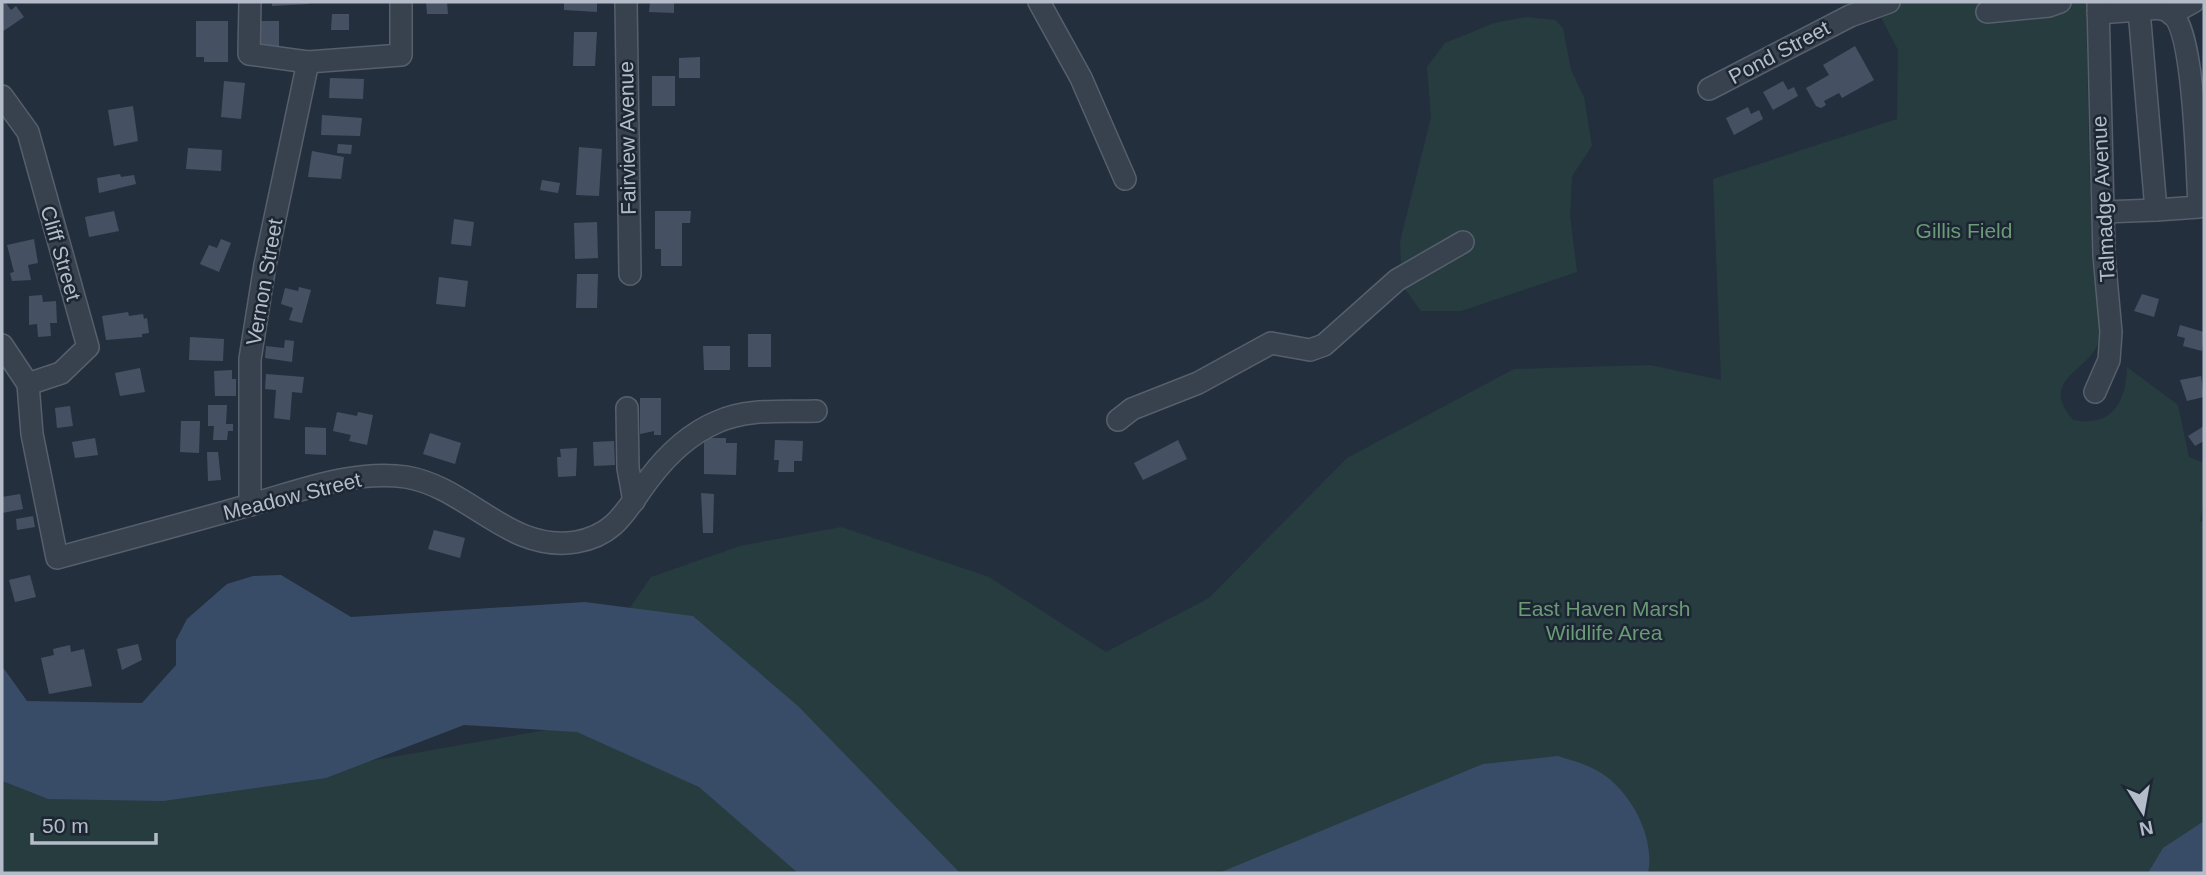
<svg xmlns="http://www.w3.org/2000/svg" width="2206" height="875" font-family="Helvetica,sans-serif">
<rect width="100%" height="100%" fill="#242f3e"/>
<g fill="#263c3f">
<path d="M1900,2H2086C2088,80 2088,158 2092,236C2094,266 2105,308 2100,337C2094,372 2036,376 2073,420C2112,427 2126,403 2127,367L2178,405L2189,457L2204,463V500L2200,521L2204,523V873H2V781L48,799L230,791L369,761L546,730L651,577L740,546L841,527L989,577L1106,652L1209,598L1347,458L1514,369L1650,365L1721,380L1713,179L1897,119L1898,50L1878,12Z"/>
<polygon points="1526,17 1555,20 1563,28 1571,70 1584,97 1592,146 1572,176 1570,215 1577,272 1461,311 1421,311 1402,285 1400,242 1431,118 1427,67 1445,43 1494,23"/>
</g>
<g fill="#394c67">
<polygon points="281,575 351,617 585,602 693,616 798,706 960,873 798,873 699,787 577,732 464,725 326,778 163,801 48,799 2,781 2,666 27,701 142,703 176,665 176,640 187,619 227,584 253,576"/>
<path d="M1558,756C1570,760 1583,763 1594,769C1628,785 1656,836 1648,873H1219L1483,764Z"/>
<polygon points="2204,821 2204,873 2148,873 2163,848"/>
</g>
<g fill="#455162">
<polygon points="5,2 11,10 16,6 24,17 2,32 2,5"/>
<polygon points="272,2 309,2 309,4 272,6"/>
<polygon points="426,2 447,2 448,14 427,14"/>
<polygon points="564,2 597,2 597,12 564,10"/>
<polygon points="650,2 674,2 674,13 649,12"/>
<polygon points="332,14 349,14 349,30 331,30"/>
<polygon points="196,21 228,21 228,62 204,62 204,57 196,57"/>
<rect x="260" y="21" width="19" height="29"/>
<polygon points="574,32 597,32 595,66 573,66"/>
<polygon points="1855,46 1874,80 1842,98 1839,93 1824,101 1826,105 1821,108 1816,106 1806,88 1829,75 1823,65"/>
<polygon points="700,57 700,78 679,78 679,58"/>
<rect x="652" y="76" width="23" height="30"/>
<polygon points="330,78 364,79 363,99 329,98"/>
<polygon points="224,81 245,83 241,119 221,117"/>
<polygon points="1783,81 1788,90 1794,87 1798,96 1773,110 1763,92"/>
<polygon points="133,106 138,141 114,146 108,110"/>
<polygon points="1748,107 1751,114 1759,110 1763,119 1734,135 1726,118"/>
<polygon points="322,115 362,118 360,136 321,135"/>
<polygon points="338,144 352,145 351,154 337,153"/>
<polygon points="579,147 602,149 599,196 576,195"/>
<polygon points="188,148 222,150 221,171 186,169"/>
<polygon points="312,151 344,157 341,179 308,177"/>
<polygon points="120,174 121,177 134,175 136,184 99,193 97,178"/>
<polygon points="542,180 560,183 558,193 540,190"/>
<polygon points="114,211 119,231 89,237 85,217"/>
<polygon points="655,211 691,211 690,223 682,223 682,266 661,266 661,249 655,249"/>
<polygon points="454,219 474,222 471,246 451,244"/>
<polygon points="597,222 598,258 575,259 574,223"/>
<polygon points="34,239 38,263 28,265 31,280 12,281 10,273 14,272 7,245"/>
<polygon points="221,239 231,243 219,272 200,264 209,245 217,248"/>
<polygon points="577,274 598,274 597,308 576,308"/>
<polygon points="439,277 468,281 465,307 436,304"/>
<polygon points="299,287 311,290 302,323 289,320 293,308 281,304 285,288 298,291"/>
<polygon points="2142,294 2159,299 2154,317 2134,311"/>
<polygon points="42,295 43,302 56,301 57,323 50,323 51,336 38,337 37,324 29,325 29,296"/>
<polygon points="128,312 129,316 143,314 144,319 147,318 149,333 142,334 142,337 106,340 102,316"/>
<polygon points="2180,325 2204,332 2202,351 2183,346 2185,338 2177,336"/>
<rect x="748" y="334" width="23" height="33"/>
<polygon points="190,337 224,339 223,361 189,360"/>
<polygon points="285,340 294,341 292,362 265,358 266,346 284,348"/>
<polygon points="703,346 730,346 730,370 704,370"/>
<polygon points="140,368 145,392 120,396 115,373"/>
<polygon points="232,370 232,379 236,379 236,396 215,396 214,371"/>
<polygon points="266,374 304,377 302,393 292,392 290,420 274,418 276,390 265,389"/>
<polygon points="2201,376 2204,397 2187,401 2180,380"/>
<polygon points="640,398 661,398 661,435 654,435 654,431 640,434"/>
<polygon points="208,405 227,405 226,424 233,424 233,431 228,431 227,440 213,440 214,426 208,426"/>
<polygon points="70,406 73,426 57,428 55,408"/>
<polygon points="337,412 357,416 358,412 373,415 367,445 349,441 351,435 333,431"/>
<polygon points="181,421 200,421 199,453 180,452"/>
<polygon points="2204,426 2204,441 2195,446 2188,436"/>
<polygon points="305,427 326,428 326,455 305,454"/>
<polygon points="430,433 461,443 455,464 423,454"/>
<polygon points="95,438 98,455 75,458 72,442"/>
<polygon points="704,438 726,438 726,443 737,443 736,475 704,474"/>
<polygon points="775,440 803,441 802,461 794,461 794,472 778,472 779,460 774,460"/>
<polygon points="1178,440 1187,459 1143,480 1134,463"/>
<polygon points="614,441 615,465 594,466 593,442"/>
<polygon points="577,448 576,476 558,477 557,457 561,457 560,449"/>
<polygon points="207,452 218,452 221,480 208,481"/>
<polygon points="701,493 714,494 713,533 703,533"/>
<polygon points="20,494 23,509 2,513 2,497"/>
<polygon points="33,516 35,527 17,530 16,519"/>
<polygon points="434,530 465,538 460,558 428,549"/>
<polygon points="30,575 36,597 15,602 9,580"/>
<polygon points="138,644 142,660 122,670 117,649"/>
<polygon points="70,645 71,652 84,649 92,686 49,694 41,658 54,655 53,649"/>
</g>
<g fill="none" stroke-linecap="round" stroke-linejoin="round">
<g stroke="#565f6c" stroke-width="24">
<g id="minor">
<polyline points="250,2 249,54 308,62 401,55 401,2"/>
<polyline points="626,2 630,274"/>
<polyline points="1039,2 1081,78 1125,179"/>
<path d="M2139,10C2150,9 2161,6 2171,13C2195,31 2197,173 2199,207L2156,210"/>
<polyline points="1987,12 2049,6 2060,2"/>
<polyline points="2098,13 2139,10 2156,210 2103,212"/>
<polyline points="2171,14 2193,2"/>
<polyline points="1709,89 1850,16 1889,2"/>
<polyline points="2,96 28,132 88,347 61,373 28,384"/>
<path d="M2,345L28,384L32,434L57,558C120,541 183,524 246,506C296,492 354,469 406,477C468,487 509,553 576,542C617,535 626,509 649,479C667,455 689,434 717,422C747,408 784,412 816,411"/>
<polyline points="2095,392 2109,360 2111,332 2104,255 2098,2"/>
<polyline points="627,408 628,468 634,501"/>
<polyline points="1118,420 1132,409 1198,383 1271,343 1310,350 1324,345 1397,280 1463,242"/>
<polyline points="250,505 250,359 265,265 308,62"/>
</g>
</g>
<use href="#minor" stroke="#38414e" stroke-width="21"/>
</g>
<g text-anchor="middle" dominant-baseline="central" stroke-width="5" stroke-linejoin="round" paint-order="stroke">
<g font-size="21" fill="#b4bcc9" stroke="#1d2633">
<text transform="translate(1779 52) rotate(-28)">Pond Street</text>
<text transform="translate(627 138) rotate(-91)">Fairview Avenue</text>
<text transform="translate(2103 199) rotate(-93)">Talmadge Avenue</text>
<text transform="translate(61 253) rotate(74)">Cliff Street</text>
<text transform="translate(264 282) rotate(-80)">Vernon Street</text>
<text transform="translate(292 496) rotate(-14)">Meadow Street</text>
</g>
<g font-size="21" fill="#6b9a76" stroke="#1d2633">
<text x="1964" y="230">Gillis Field</text>
<text x="1604" y="608">East Haven Marsh<tspan x="1604" dy="24">Wildlife Area</tspan></text>
</g>
</g>
<rect width="2206" height="875" fill="none" stroke="#b4bcc9" stroke-width="7"/>
<g transform="translate(2143 812) rotate(169)" stroke="#1d2633" stroke-width="5" paint-order="stroke">
<path d="M0-5L12 26L0 18L-12 26Z" fill="#b4bcc9"/>
<text y="-10" font-size="19" font-weight="bold" text-anchor="middle" fill="#b4bcc9">N</text>
</g>
<path d="M32 833v10h124v-10" fill="none" stroke="#b4bcc9" stroke-width="3.5"/>
<text x="42" y="833" font-size="21" fill="#b4bcc9" stroke="#1d2633" stroke-width="5" paint-order="stroke">50 m</text>
</svg>
